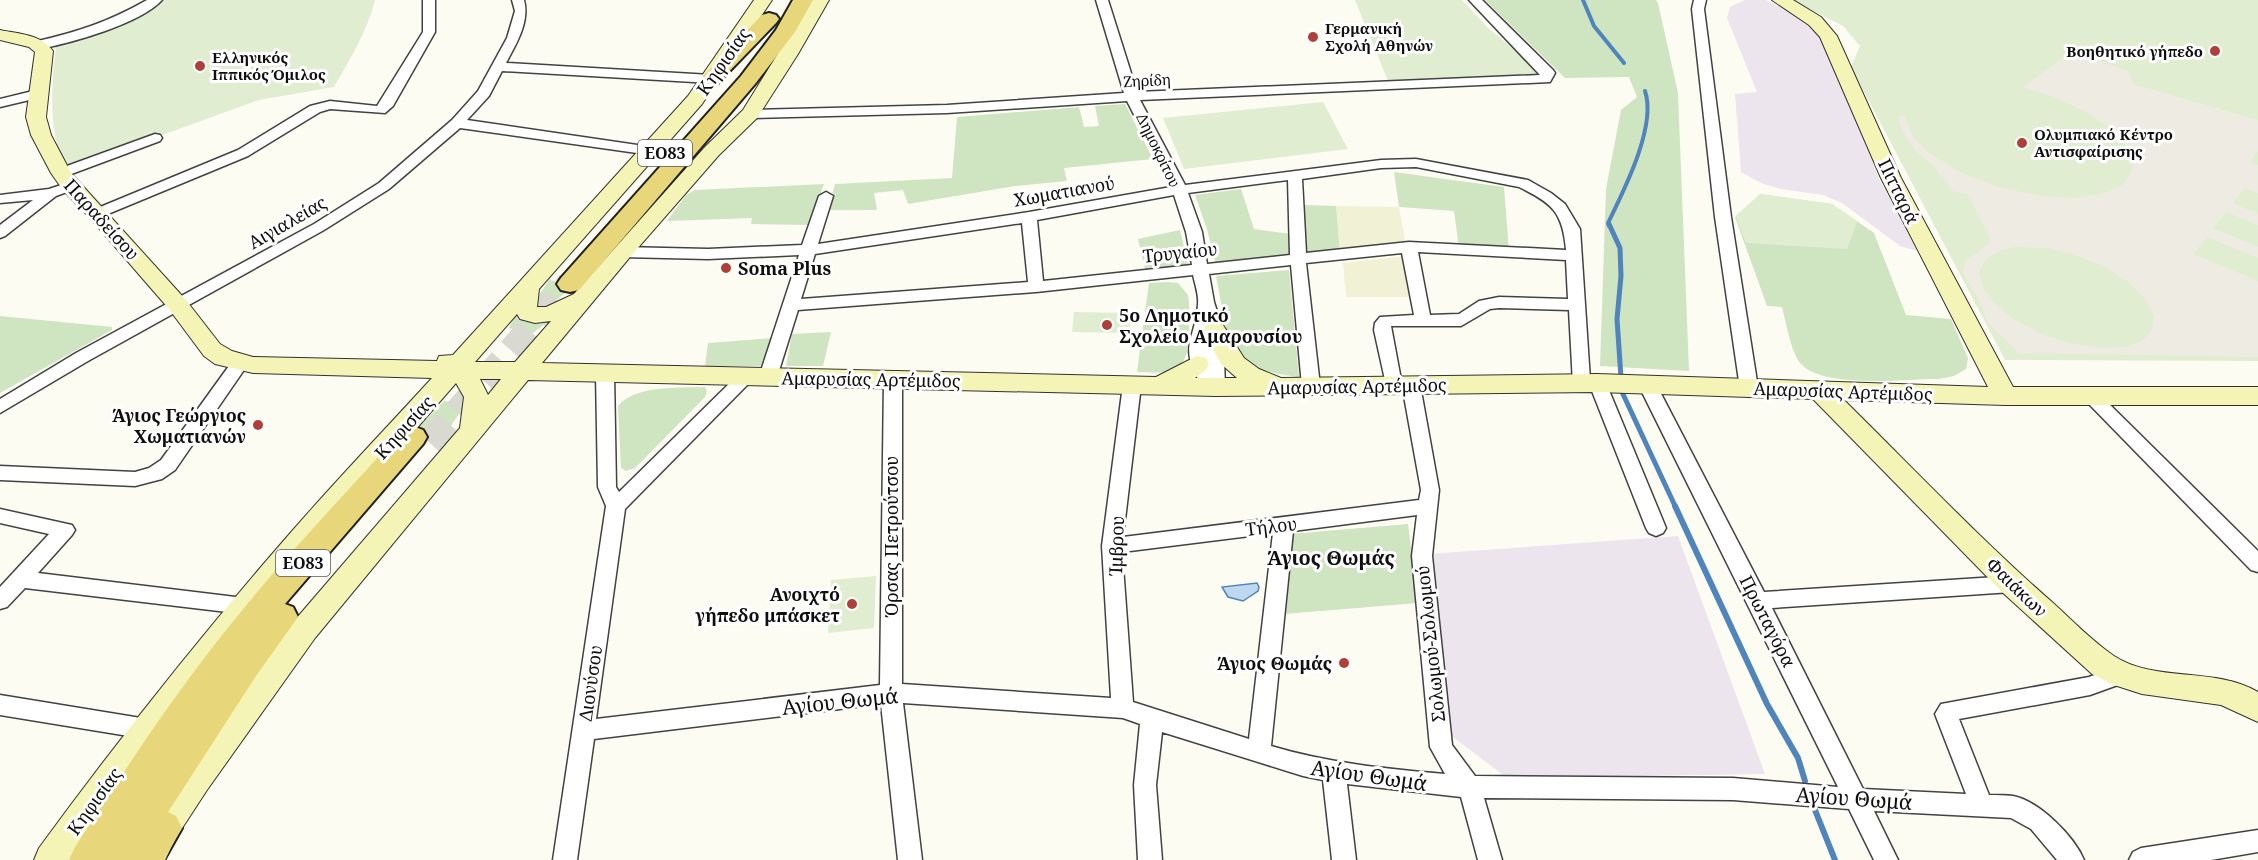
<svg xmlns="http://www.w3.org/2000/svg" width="2258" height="860" font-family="'Noto Serif',serif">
<rect width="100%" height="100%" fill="#fdfcf3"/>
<g fill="#ece5ed">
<polygon points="1745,0 1766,0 1806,19 1821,34 1880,181 1893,202 1917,251 1900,246 1842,203 1823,195 1780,189 1761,183 1741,172 1735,94 1757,92 1727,18 1730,7"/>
<polygon points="1678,536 1765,774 1507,778 1449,734 1428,554"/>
</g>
<g fill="#f1f1d6">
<polygon points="1336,206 1399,207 1406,246 1340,253"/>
<polygon points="1405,256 1413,297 1346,297 1343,263"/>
</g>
<g fill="#cfe4c0">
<polygon points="1485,0 1656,0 1658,3 1678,93 1689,371 1600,366 1606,189 1621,110 1637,97 1629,77 1565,78"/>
<polygon points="1125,104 1153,159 1064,168 1067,181 1015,186 908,204 903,190 874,193 877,210 828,210 835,184 952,178 957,117 1079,107 1084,127 1099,126 1095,106"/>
<polygon points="1394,172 1504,187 1509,251 1459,248 1454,211 1399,207"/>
<polygon points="824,184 809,225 751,224 752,218 667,221 686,195 695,190"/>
<polygon points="1241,189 1254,229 1291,234 1294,259 1216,265 1207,229 1195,195"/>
<path d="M1760,194L1832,204L1874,233L1906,315L1951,319L1968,358L1966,369L1954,376L1939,379C1906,379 1824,389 1801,364C1791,353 1786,322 1782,307L1767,306L1735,217Z"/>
<polygon points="1304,205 1336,206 1340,253 1306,257"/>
<polygon points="1180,230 1189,268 1146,273 1138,239"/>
<path d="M1289,270L1299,377C1223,369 1229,341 1216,276Z"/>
<polygon points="549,280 576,284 552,304 540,307 535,301"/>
<path d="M1168,282L1178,283L1188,295C1190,307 1189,320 1189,333C1188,374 1173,374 1137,372L1149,283Z"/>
<polygon points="515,314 520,318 551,319 533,333 509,328"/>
<polygon points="0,316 112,327 112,330 0,393"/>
<polygon points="831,332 823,366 786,366 792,334"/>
<polygon points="773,338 764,366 705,366 708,343"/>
<path d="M705,387L707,391L705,397L635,468L626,471L621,468L618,406C635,385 679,388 705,387Z"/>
<polygon points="444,401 465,405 446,433 418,428"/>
<polygon points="1408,524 1418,603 1284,614 1291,534"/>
</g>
<g fill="#e0edd1">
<path d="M162,0H375C367,32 350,59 334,87L259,100L66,170C48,132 51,87 56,46L109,30Z"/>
<polygon points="1355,0 1462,0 1488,28 1542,72 1530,76 1388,81"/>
<polygon points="1792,0 2258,0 2258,361 2005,360 1851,67 1860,46 1843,26"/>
<polygon points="1323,102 1348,149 1184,169 1163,118"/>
<polygon points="1760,194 1832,204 1857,222 1847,249 1746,243 1736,217"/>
<polygon points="1074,312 1131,313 1130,333 1072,332"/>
<polygon points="876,576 874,628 828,633 831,580"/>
</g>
<path fill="#eeece2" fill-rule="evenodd" d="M2071,52L2129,71L2133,84L2258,120V151L2250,162L2258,165V193L2245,188L2233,203L2258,214V225L2226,212L2213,228L2258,247V258L2207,237L2193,254L2258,281V357L2019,353L1987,322L1980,301L1963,272L1965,262L1989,244L1990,238L1968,195L1953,191L1934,166L1918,153L1906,137L1900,125L1899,116L1905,117L1913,137L1929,153L1960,172L1998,187L2040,196L2078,198L2101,194L2123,185L2133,169L2129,149L2113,130L2085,111L2051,96L2023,87ZM2014,247L2048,248L2075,255L2102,265L2127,281L2145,299L2154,316L2152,330L2142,341L2125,347L2100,348L2068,343L2039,333L2012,318L1993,302L1983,287L1979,273L1984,261L1997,252Z"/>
<polygon fill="#bed8ef" stroke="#4f85bc" stroke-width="1.5" points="1257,583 1259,587 1258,591 1243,601 1228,597 1222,587"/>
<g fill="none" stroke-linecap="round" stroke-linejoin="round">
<g stroke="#4f85bc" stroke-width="4">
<polyline points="1583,0 1594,26 1624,63"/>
<path d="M1609,226L1608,223C1624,190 1657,126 1645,91"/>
</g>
<polyline stroke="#4f85bc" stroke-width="5" points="1609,224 1620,248 1621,276 1617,319 1622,392 1676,508"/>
<g stroke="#4f85bc" stroke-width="6">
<polyline points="1675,506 1767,704 1798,758 1805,781"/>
<polyline points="1813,805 1835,860"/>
</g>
<polyline stroke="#d9d8d1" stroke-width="27" stroke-dasharray="27 14" stroke-linecap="butt" points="430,443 570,284"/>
<g stroke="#424242" stroke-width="3">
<g id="street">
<path d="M147,0H162C140,24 71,43 39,49L33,45L34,42C78,32 108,22 147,0Z"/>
<polygon points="423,0 435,0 435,32 393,106 385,113 330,109 320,112 248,156 103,216 98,218 90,213 93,210 238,150 310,106 330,101 377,106 423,32"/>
<path d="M512,0H524C530,22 516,44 506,63L711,75L718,79L711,83L502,71L489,96L467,120L651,147L658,151L651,155L460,128L389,189L324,230L88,361L0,413V399L76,353L314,224L379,183L452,120L478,91L507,38L515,11Z"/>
<path d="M1096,0H1108L1137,92L1540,75L1469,0H1482L1553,70L1555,73L1550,82L1140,100L1185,185L1381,160L1416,159L1528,180L1551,193L1565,204L1580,229L1590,380L1597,377L1603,379L1606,383L1666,528L1663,533L1656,536L1649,533L1646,528L1590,386L1582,390L1576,388L1573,384L1569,310L1499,308L1490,309L1461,326H1391L1402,385L1399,389H1387L1374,330L1375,323L1380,317L1414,315L1402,253L1306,263L1320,386L1317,390L1311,392L1305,390L1302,386L1291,265L1209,274L1214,302L1223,331L1225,387L1222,391L1216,393L1210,391L1207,384L1200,382C1178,346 1196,338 1198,304C1199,295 1195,284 1193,275L1036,292L798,310L777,377L774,381H762L759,377L799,255L708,259L622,257L614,252L622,247L708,249L802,245L819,196L826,192L833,196L818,244L1029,212L1171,187L1127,101L947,113L750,118L743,114L750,110L947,105L1124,93ZM1416,167L1519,187C1552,203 1563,212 1566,250L1409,242L1306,253L1302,179L1381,168ZM1288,180L1290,255L1207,264L1202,232L1188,193ZM1174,195L1186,232L1192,265L1043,281L1037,220ZM1022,223L1028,282L801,299L815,254ZM1418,252L1566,260L1568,299L1499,297L1479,301L1459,314L1430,315Z"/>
<polygon points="1694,0 1706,0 1704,9 1731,217 1758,388 1755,392 1749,394 1743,392 1740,388 1715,217 1692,9"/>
<polygon points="37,90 44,94 42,97 0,107 0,99"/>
<polygon points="155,134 160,135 162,138 160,141 66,176 61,177 54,173 56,170"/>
<polygon points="70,182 77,186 75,189 56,196 5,236 0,238 0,225 33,200 0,203 0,195 49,189"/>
<polygon points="240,357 246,359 249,363 246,367 175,470 162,479 135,486 0,480 0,466 135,472 149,468 161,460 234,359"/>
<path d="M605,367L611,369L614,373L616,487L619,492L741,372H753L756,376L625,509L596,719L880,685L884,380L887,376H899L902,380V684L1111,698L1102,546L1123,385L1126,381H1138L1141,385L1123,537L1419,500L1421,490L1402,385L1405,381H1417L1420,385L1439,490L1432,556L1452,745L1475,776L1733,778L1838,787L1638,384L1641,380H1653L1656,384L1764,592L2012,576L2019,578L2022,584L2019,590L2012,592L1772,608L1863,789L1966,794L1935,714L1941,704L2089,677L2118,666L2126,668L2129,675L2126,682L2090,695L1959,719L1989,795C1997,795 2005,795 2013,796C2039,801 2074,836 2084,860H2057L2031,829L2011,818L1874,811L1898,860H1874L1849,809L1733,800L1484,798L1502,860H1478L1461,797L1347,784L1356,860H1332L1323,780L1303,776L1162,732L1156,785L1162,860H1138L1134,785L1140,724L1123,718L903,703L922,860H898L881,704L594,739L577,860H553L606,506L598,487L596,373L599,369ZM1417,515L1412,556L1430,747L1445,774C1386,769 1328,763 1271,746L1293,531ZM1273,533L1249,739L1133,702L1122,552Z"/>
<polygon points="2091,390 2097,392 2258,551 2258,572 2251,570 2085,400 2082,396 2085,392"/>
<polygon points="0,509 72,525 75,530 72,535 38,573 244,598 251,600 254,606 251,612 244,614 25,588 7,607 0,609 0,587 49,534 0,523"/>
<polygon points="0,695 147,719 155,722 158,729 155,736 147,739 0,715"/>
<polygon points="2258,830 2258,852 2211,860 2129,860 2133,852 2141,848"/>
</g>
</g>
<g stroke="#313131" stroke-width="2">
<path id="secondary" d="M754,0H772L702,104L539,289L537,307H546L574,294L705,147L743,110L811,0H829L798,54L757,118L719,155L630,257L542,363L1156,377L1197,356L1206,358L1209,364L1206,370L1195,378H1237L1221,364L1203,331L1207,325L1215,323L1223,325L1244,358L1259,369L1281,378L1597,374L1988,387L1881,178L1820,37L1809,25L1772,0H1793L1821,17L1837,36L1901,178L2013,387H2258V405H2005L1844,400C1913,468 1980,539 2052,602C2072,620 2092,641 2114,656C2155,683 2213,666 2258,692V722L2221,705L2142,694L2111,684L2092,674L2002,592L1813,399L1597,392L1216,396L528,380L315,638L207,790L175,839L165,860H130L151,817L295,620L460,428L464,397L456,383L265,603L176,716L71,860H34L39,848C113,747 191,648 273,553C324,493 379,436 432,378L253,373L215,364L204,356L169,309L90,218L63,190L51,173L31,135L26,117L35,52L29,47L0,40V30C19,34 41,34 53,51L46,117L51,135L71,173L185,299L220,344L232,351L253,357L437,361L439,356L453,355L688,96ZM517,314L520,319L535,323L551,321L515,362H475ZM480,379H501L488,395Z"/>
</g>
<g stroke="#202020" stroke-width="4">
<g id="primary">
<polygon points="793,0 813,0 795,32 755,84 579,290 570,292 561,290 557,284 561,278 741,76 776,30"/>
<polygon points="769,13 776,15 779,19 776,23 718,83 711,85 704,83 701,79 704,75 762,15"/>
<path d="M413,426L423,430L427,437L423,444L285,604L293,607L298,617L256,676L168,812L176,816L182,828L164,860H69L75,847C124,771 174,694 231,624C285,556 345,494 403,430Z"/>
</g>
</g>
<use href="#street" fill="#fff" fill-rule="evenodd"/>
<use href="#secondary" fill="#f5f4b7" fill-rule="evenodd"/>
<use href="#primary" fill="#e7d77a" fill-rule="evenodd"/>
</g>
<g fill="#ae3f39" stroke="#fff" stroke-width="2">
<circle cx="1313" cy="37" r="6"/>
<circle cx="2215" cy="51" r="6"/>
<circle cx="200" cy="66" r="6"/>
<circle cx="2022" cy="143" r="6"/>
<circle cx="726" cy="268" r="6"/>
<circle cx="1107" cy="325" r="6"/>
<circle cx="258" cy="425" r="6"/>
<circle cx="852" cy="604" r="6"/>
<circle cx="1344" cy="663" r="6"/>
</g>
<g text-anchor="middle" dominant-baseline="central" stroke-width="6" stroke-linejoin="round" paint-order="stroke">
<g font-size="15" font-weight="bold" fill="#0f0f0f" stroke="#fff" text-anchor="start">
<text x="1325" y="28">Γερμανική<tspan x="1325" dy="17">Σχολή Αθηνών</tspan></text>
<text x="2203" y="51" text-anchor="end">Βοηθητικό γήπεδο</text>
<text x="212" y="57">Ελληνικός<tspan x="212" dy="17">Ιππικός Όμιλος</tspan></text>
<text x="2034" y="134">Ολυμπιακό Κέντρο<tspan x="2034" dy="17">Αντισφαίρισης</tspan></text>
</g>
<g font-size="15" fill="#0f0f0f" stroke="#fff">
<text transform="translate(1147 80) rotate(-3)">Ζηρίδη</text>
<text transform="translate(1159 150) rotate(64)">Δημοκρίτου</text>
</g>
<g fill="#fff" stroke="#575757" stroke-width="1.5">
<rect x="638" y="140" width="54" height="26" rx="4.5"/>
<rect x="276" y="550" width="54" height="26" rx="4.5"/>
</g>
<g font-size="16" font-weight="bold" fill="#0f0f0f">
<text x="665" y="153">ΕΟ83</text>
<text x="303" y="563">ΕΟ83</text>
</g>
<g font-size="18" fill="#0f0f0f" stroke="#fff">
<text transform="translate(723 61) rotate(-55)">Κηφισίας</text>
<text transform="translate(1064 191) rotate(-10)">Χωματιανού</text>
<text transform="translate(1899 191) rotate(64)">Πιτταρά</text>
<text transform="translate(102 219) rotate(48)">Παραδείσου</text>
<text transform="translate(287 222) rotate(-30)">Αιγιαλείας</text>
<text transform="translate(1180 252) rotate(-6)">Τρυγαίου</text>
<text transform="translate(871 379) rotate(1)">Αμαρυσίας Αρτέμιδος</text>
<text transform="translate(1357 386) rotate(-1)">Αμαρυσίας Αρτέμιδος</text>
<text transform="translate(1843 391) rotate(2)">Αμαρυσίας Αρτέμιδος</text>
<text transform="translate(404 427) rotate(-48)">Κηφισίας</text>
<text transform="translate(1271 526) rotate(-7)">Τήλου</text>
<text transform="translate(891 536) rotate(-90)">Όρσας Πετρούτσου</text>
<text transform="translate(1116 546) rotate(-88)">Ίμβρου</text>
<text transform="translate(2017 587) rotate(44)">Φαιάκων</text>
<text transform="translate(1768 621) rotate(63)">Πρωταγόρα</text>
<text transform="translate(1430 644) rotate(-96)">Σολωμού-Σολωμού</text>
<text transform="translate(590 683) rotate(-82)">Διονύσου</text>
<text transform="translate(94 801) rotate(-54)">Κηφισίας</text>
</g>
<g font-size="18" font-weight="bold" fill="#0f0f0f" stroke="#fff" text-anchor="end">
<text x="738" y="268" text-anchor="start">Soma Plus</text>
<text x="1119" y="315" text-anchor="start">5ο Δημοτικό<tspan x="1119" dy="21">Σχολείο Αμαρουσίου</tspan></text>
<text x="246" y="415">Άγιος Γεώργιος<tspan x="246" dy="21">Χωματιανών</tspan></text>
<text x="840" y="594">Ανοιχτό<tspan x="840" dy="21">γήπεδο μπάσκετ</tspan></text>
<text x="1332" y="663">Άγιος Θωμάς</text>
</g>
<g font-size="20" font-weight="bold" fill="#0f0f0f" stroke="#fff">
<text x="1331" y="557">Άγιος Θωμάς</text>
</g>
<g font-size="21" fill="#0f0f0f" stroke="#fff">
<text transform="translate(840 701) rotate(-6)">Αγίου Θωμά</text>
<text transform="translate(1369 775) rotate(8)">Αγίου Θωμά</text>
<text transform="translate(1854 798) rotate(4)">Αγίου Θωμά</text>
</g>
</g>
</svg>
